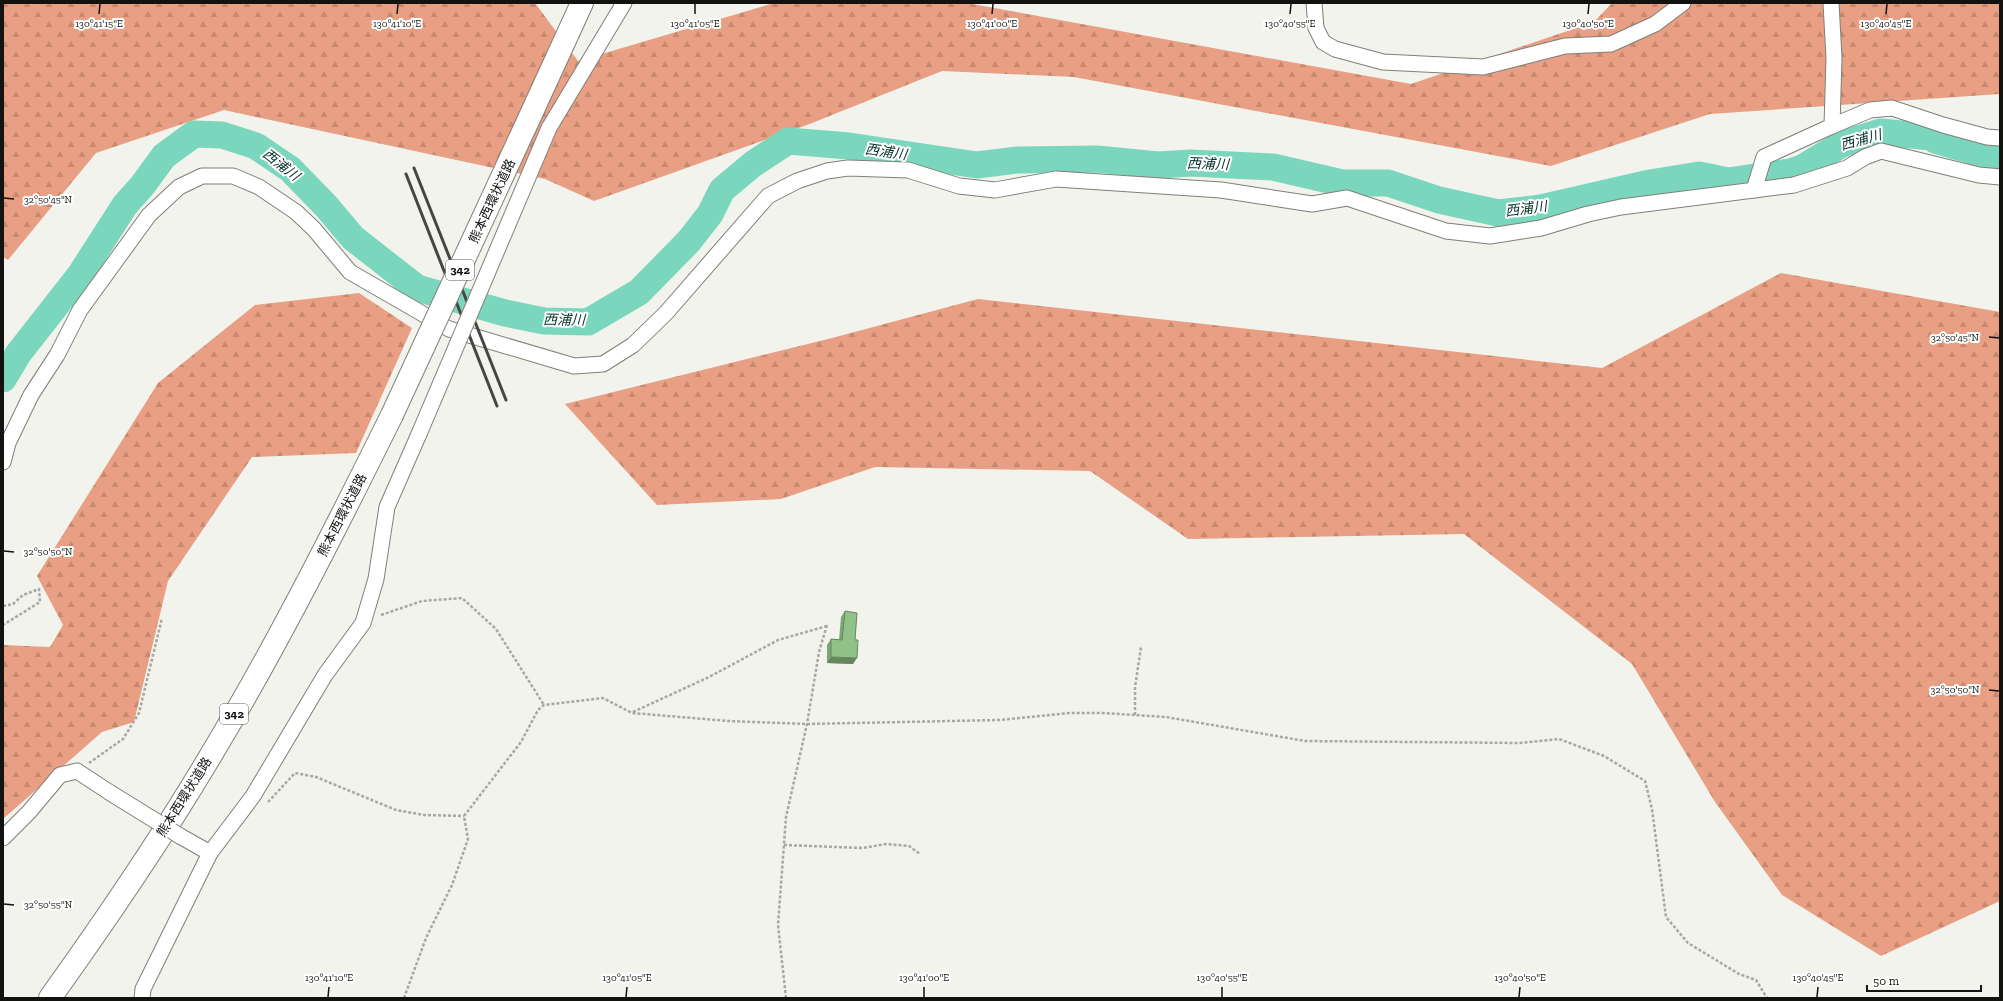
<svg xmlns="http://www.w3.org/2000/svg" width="2003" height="1001" font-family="'Zilla Slab','Noto Sans JP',serif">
<defs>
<pattern id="forest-firs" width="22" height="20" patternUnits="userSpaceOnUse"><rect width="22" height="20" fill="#e99f83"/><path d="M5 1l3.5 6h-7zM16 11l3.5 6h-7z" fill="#c78870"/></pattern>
</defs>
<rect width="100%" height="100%" fill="#f2f3ec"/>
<g fill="url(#forest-firs)">
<polygon points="3,3 535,3 578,61 774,3 967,3 1411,84 1594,22 1612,3 2000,3 2000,94 1710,114 1551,166 1074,77 942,71 807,125 594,201 545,179 224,110 96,153 8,260 3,257"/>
<polygon points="1781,273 2000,312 2000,901 1881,956 1782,895 1715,802 1632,664 1464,534 1188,539 1090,471 875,467 781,499 657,505 565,404 832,338 978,299 1602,368"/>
<polygon points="359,293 412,328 356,453 252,457 168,581 134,722 102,732 3,819 3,645 50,647 63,625 37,576 158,383 255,305"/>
</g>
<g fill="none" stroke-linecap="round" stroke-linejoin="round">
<polyline stroke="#7ad6bd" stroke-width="27" points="3,379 18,354 80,275 125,205 142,186 164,156 194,134 222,135 256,146 290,169 326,206 353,238 417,288 505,313 544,321 588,322 639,292 689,241 710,214 722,190 753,164 788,141 849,146 977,165 1018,160 1097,159 1158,165 1191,163 1273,167 1342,183 1388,183 1439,200 1498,213 1541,208 1650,183 1699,175 1728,181 1790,172 1802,168 1842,144 1881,132 1931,137 1935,140 1980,153 2000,156"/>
<g stroke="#7f7f79" stroke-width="17">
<g id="street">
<polyline points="1314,3 1316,28 1323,42 1335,49 1383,62 1483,67 1565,46 1611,44 1655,24 1683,3"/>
<polyline points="1832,126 1870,110 1892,108 1943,125 1987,137 2000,138"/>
<polyline points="549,128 624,3"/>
<polyline points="1754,190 1764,157 1832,126 1834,58 1831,3"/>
<polyline points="3,462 8,443 31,395 57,355 80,310 149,215 179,187 202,176 233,176 259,187 296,212 314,229 350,272 449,329 574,366 603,364 633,345 666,313 768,196 797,181 827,171 848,168 908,170 959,186 995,190 1056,179 1221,190 1312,204 1347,198 1446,231 1490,236 1541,228 1588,214 1621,207 1794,185 1847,168 1865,157 1881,151 1979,175 2000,177"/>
<polyline points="180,836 210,853"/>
<polyline points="3,838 29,812 60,775 77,771 109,792"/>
<polyline points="142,998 143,989 210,853 253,796 325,675 363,623 376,579 387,507 419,434"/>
</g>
</g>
<g stroke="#7f7f79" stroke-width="24">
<g id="highway">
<polyline points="527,123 582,3"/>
<path d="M50,998C100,928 149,857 194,783C267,665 330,540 392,415"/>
</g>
</g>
<g stroke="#a7a8a2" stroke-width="2.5" stroke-dasharray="3 2" stroke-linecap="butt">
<polyline points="3,606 13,604 23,595 39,589 40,602 3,625"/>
<polyline points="381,615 422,601 462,598 496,629 544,705"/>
<polyline points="633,712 709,677 778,640 827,626"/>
<polyline points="1135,715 1135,687 1141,647"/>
<polyline points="89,763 123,739 139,713 162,618"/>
<polyline points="268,802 295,773 316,777 396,810 424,815 464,816"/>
<polyline points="464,816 521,742 538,710 544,705 603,698 632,713 728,721 807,724 999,720 1069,713 1103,713 1166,717 1305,741 1520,743 1559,739 1604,756 1645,781 1652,809 1666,917 1688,943 1739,974 1756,980 1767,998"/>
<polyline points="784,845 863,848 886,844 909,846 920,854"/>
<polyline points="404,998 426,938 452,885 468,839 464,816"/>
<polyline points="786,998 778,925 786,817 807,724 819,652 827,625"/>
</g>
<use href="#street" stroke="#fff" stroke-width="15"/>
<use href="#highway" stroke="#fff" stroke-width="22"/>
<g stroke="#464643" stroke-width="3">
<polyline points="414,168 506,400"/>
<polyline points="406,174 497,406"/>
</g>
<g stroke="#7f7f79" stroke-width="17" stroke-linecap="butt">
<g id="street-bridge">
<polyline points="419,434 549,128"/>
<polyline points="109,792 180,836"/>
</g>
</g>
<g stroke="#7f7f79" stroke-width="24" stroke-linecap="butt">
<polyline id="highway-bridge" points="392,415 527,123"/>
</g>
<use href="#street-bridge" stroke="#fff" stroke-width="15"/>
<use href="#highway-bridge" stroke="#fff" stroke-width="22"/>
</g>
<polygon fill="#7ca674" points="845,611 855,640 853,664 827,663 827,645 831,639 839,640 841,617"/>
<polygon fill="#65875e" points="831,657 857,658 853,664 827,663"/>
<polygon fill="#90c187" stroke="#65875e" points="845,611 857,613 855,640 858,640 857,658 831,657 831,639 842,640"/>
<path fill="none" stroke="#121210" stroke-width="1.5" d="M99,14L100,4M397,14L398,4M695,14V4M992,14L993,4M1290,14L1291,4M1588,14L1589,4M1886,14L1887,4M4,198L14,199M1989,337L1999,338M4,551L14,552M1989,690L1999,691M4,904L14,905M328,997L329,987M626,997L627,987M924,997V987M1222,997V987M1519,997L1520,987M1817,997L1818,987"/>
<g text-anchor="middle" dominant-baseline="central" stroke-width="4" stroke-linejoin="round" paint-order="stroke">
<g fill="#fff" stroke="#595958" stroke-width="1">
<rect x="446" y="260" width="28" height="20" rx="3"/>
<rect x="220" y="704" width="28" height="20" rx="3"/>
</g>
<g font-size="12" font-weight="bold" fill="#121210">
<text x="460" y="270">342</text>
<text x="234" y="714">342</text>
</g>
<g font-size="13" fill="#121210" stroke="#fff">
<text transform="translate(492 201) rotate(-65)">熊本西環状道路</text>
<text transform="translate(342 515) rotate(-63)">熊本西環状道路</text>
<text transform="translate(184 797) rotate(-58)">熊本西環状道路</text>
</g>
<g font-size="14" font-style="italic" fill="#053329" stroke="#fff">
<text transform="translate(1861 140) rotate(-16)">西浦川</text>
<text transform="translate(886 152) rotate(8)">西浦川</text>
<text transform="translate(1208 164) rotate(2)">西浦川</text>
<text transform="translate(281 165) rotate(38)">西浦川</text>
<text transform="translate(1526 209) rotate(-7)">西浦川</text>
<text transform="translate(564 320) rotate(1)">西浦川</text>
</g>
</g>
<g font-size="10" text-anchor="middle" fill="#121210" stroke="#fff" stroke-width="4" stroke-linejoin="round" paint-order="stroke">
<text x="99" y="27">130°41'15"E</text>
<text x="397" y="27">130°41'10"E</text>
<text x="695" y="27">130°41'05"E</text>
<text x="992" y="27">130°41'00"E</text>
<text x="1290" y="27">130°40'55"E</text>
<text x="1588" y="27">130°40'50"E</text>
<text x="1886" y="27">130°40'45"E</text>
<text x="48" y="203">32°50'45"N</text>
<text x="1955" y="341">32°50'45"N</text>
<text x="48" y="555">32°50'50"N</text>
<text x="1955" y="693">32°50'50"N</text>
<text x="48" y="908">32°50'55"N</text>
<text x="329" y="981">130°41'10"E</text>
<text x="627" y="981">130°41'05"E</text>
<text x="924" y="981">130°41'00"E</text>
<text x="1222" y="981">130°40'55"E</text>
<text x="1520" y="981">130°40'50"E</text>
<text x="1818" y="981">130°40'45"E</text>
</g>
<rect width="2003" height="1001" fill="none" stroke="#121210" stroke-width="8"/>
<path d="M1867 985v6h114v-6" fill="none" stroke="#121210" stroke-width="2"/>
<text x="1873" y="985" font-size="12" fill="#121210" stroke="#ffffff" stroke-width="3" paint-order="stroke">50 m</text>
</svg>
